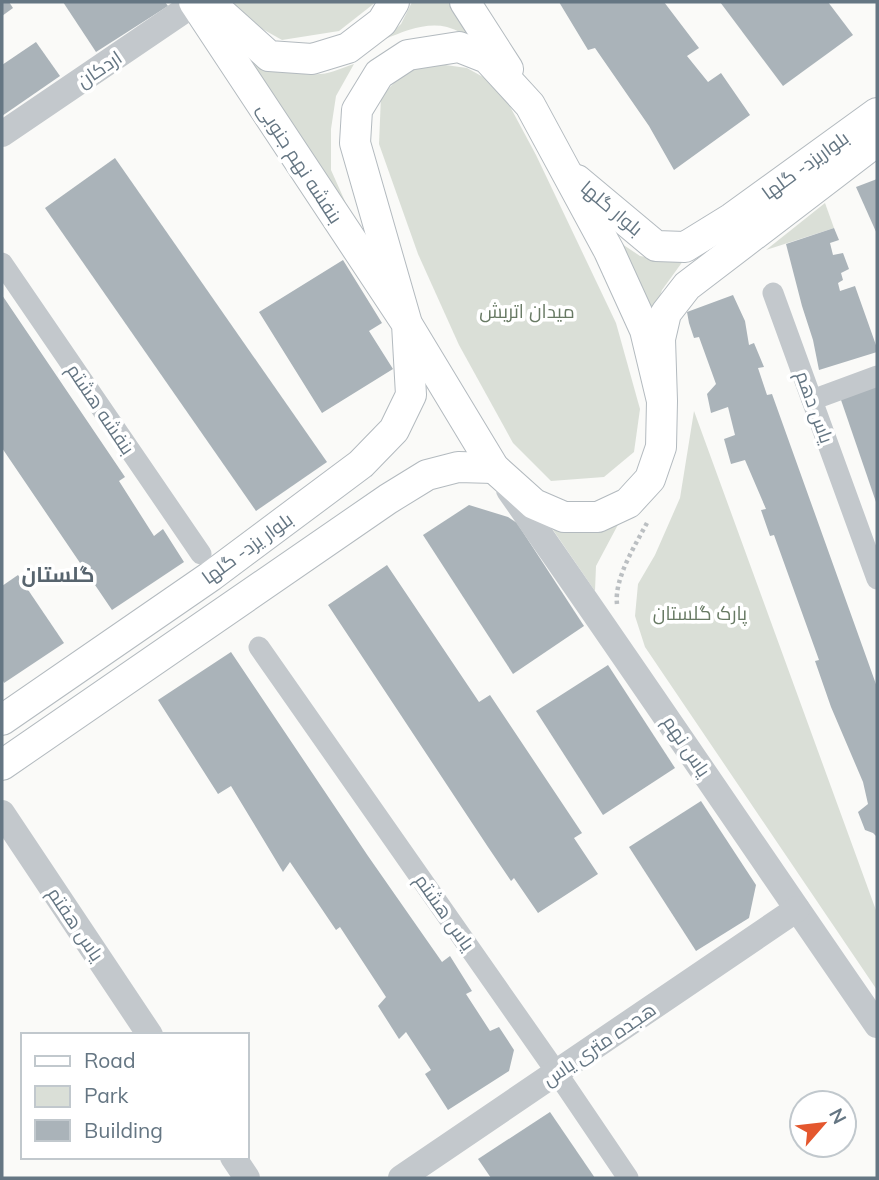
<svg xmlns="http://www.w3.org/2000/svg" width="879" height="1180" font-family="Mulish,Cairo,sans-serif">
<rect width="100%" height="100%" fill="#fafaf8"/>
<g fill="#dadfd7">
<polygon points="223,2 376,2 339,31 282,40 229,10"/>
<path d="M412,2H450L474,39C466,35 457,30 447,27C426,22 405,31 385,39L401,24Z"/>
<path d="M241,49C269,67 287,76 321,74C332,73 344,67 354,64L336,96L331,129V170L352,217Z"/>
<polygon points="424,62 467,68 499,86 536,155 616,323 640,409 634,452 604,477 551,481 513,443 459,345 418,254 379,144 381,96 400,77"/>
<polygon points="825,203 834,228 766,250"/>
<polygon points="616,240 640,256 663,260 683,261 662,290 652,319"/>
<polygon points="694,411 877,913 877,990 645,647 635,616 638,584 655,555 680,498"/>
<polygon points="621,519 596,566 595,591 549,524"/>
</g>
<g fill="#aab3b9">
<polygon points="2,2 9,2 13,8 2,16"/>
<polygon points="63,2 165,2 168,6 96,52"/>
<polygon points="559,2 664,2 699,48 687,56 708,82 721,73 750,115 674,170 649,126 595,48 588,50"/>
<polygon points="720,2 828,2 853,35 783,86"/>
<polygon points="36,42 60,76 2,116 2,65"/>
<polygon points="115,158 327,462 256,511 45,208"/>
<polygon points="877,179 877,234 856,187"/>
<polygon points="834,228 839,240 830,243 833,255 843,253 849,269 841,273 843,280 838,283 840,291 855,286 877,348 877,352 819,370 813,340 802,306 786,244"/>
<polygon points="343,260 382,323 369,331 393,369 322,413 259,312"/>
<polygon points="2,295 125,477 119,481 154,536 163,529 184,562 112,610 2,448"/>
<polygon points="733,295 745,321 749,345 754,343 764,367 758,368 767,395 772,394 877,687 877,837 873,833 865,830 858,812 868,804 863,782 831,707 815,661 819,660 774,535 770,536 761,510 766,509 745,460 731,464 724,439 735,435 728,407 711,413 707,394 716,384 699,337 694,338 689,323 687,312"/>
<polygon points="877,384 877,505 840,397"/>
<polygon points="469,505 508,517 517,523 584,626 513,674 423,535"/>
<polygon points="387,565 479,702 490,695 582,833 574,838 598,874 538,913 514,878 511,881 488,847 328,605"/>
<polygon points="18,575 64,643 4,683 2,679 2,586"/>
<polygon points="231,652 368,856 442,962 450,956 472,991 466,994 490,1031 499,1027 514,1050 509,1071 448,1110 425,1074 431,1070 406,1032 399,1039 378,1006 386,997 340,927 336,930 290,862 283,872 231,786 218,794 158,700"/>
<polygon points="608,665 675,768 603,815 536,711"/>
<polygon points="701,801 756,885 749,918 696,951 629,847"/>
<polygon points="550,1112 595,1178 491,1178 478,1159"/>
</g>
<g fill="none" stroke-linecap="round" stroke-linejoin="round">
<g stroke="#b3babf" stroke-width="32">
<g id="secondary">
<polyline points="209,2 269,56 312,59 348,48 382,22 394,2"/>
<polyline points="465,2 508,69"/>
<polyline points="577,180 656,246 685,247 732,218 877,113"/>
<polyline points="662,401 645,330 609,251 530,105 487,58 459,47 408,55 379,74 357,110 355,143 407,324 494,468 534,504 564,517 598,517 628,503 650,479 661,447 662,401 660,339 666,313 687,286 877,141"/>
<polyline points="2,720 211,576 361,464 394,430 411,395 407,324 194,2"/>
<polyline points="2,765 388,499 427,475 458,467 494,468"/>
</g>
</g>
<path stroke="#bbbfc2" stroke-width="4.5" stroke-dasharray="3.5 3.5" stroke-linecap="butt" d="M617,604C614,578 636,544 648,521"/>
<g stroke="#c3c8cc" stroke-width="21">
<polyline points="2,263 201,554"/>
<polyline points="773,293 877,579"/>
<polyline points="812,400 877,376"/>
<polyline points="259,647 557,1073 628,1178"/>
</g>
<g stroke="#c3c8cc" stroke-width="26">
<polyline points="2,134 195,3"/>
<path d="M509,490C633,667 754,847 877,1025"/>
<polyline points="2,813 150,1035"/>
<polyline points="233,1157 247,1178"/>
<polyline points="401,1178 797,909"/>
</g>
<use href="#secondary" stroke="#fff" stroke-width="30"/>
</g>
<g text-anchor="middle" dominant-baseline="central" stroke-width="7" stroke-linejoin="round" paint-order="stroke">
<g font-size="19" fill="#657683" stroke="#fff">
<text transform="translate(99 69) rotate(-34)">اردکان</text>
<text transform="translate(300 163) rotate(57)">بنفشه نهم جنوبی</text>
<text transform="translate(805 165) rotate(-36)">بلواریزد- گلها</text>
<text transform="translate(612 208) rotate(40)">بلوار گلها</text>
<text transform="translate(815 407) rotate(70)">یاس دهم</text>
<text transform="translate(101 409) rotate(56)">بنفشه هشتم</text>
<text transform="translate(247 548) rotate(-36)">بلوار یزد- گلها</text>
<text transform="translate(687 746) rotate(56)">یاس نهم</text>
<text transform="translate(445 912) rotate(55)">یاس هشتم</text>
<text transform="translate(76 924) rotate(56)">یاس هفتم</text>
<text transform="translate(599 1044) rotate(-34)">هجده متری یاس</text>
</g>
<g font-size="19" fill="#687a64" stroke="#fff">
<text x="527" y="311">میدان اتریش</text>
<text x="700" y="613">پارک گلستان</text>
</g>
<g font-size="21" font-weight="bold" fill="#57646e" stroke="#fff">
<text x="58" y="574">گلستان</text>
</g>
</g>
<rect width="879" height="1180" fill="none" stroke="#657683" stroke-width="7"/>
<rect x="21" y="1033" width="228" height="126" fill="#ffffff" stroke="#c1c8cd" stroke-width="2"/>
<rect x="35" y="1056" width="35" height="10" fill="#ffffff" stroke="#c1c8cd" stroke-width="2"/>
<text x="84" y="1068" font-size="21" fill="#657683">Road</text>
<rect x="35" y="1086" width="35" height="21" fill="#dadfd7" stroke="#c1c8cd" stroke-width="2"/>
<text x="84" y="1103" font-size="21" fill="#657683">Park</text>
<rect x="35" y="1120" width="35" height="21" fill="#aab3b9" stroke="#c1c8cd" stroke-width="2"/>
<text x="84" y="1138" font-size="21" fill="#657683">Building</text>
<g transform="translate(823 1124) rotate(62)"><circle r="33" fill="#ffffff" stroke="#c1c8cd" stroke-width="2"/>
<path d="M0-5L12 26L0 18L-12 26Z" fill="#e4572e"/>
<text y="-10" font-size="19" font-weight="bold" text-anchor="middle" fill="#657683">N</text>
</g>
</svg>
